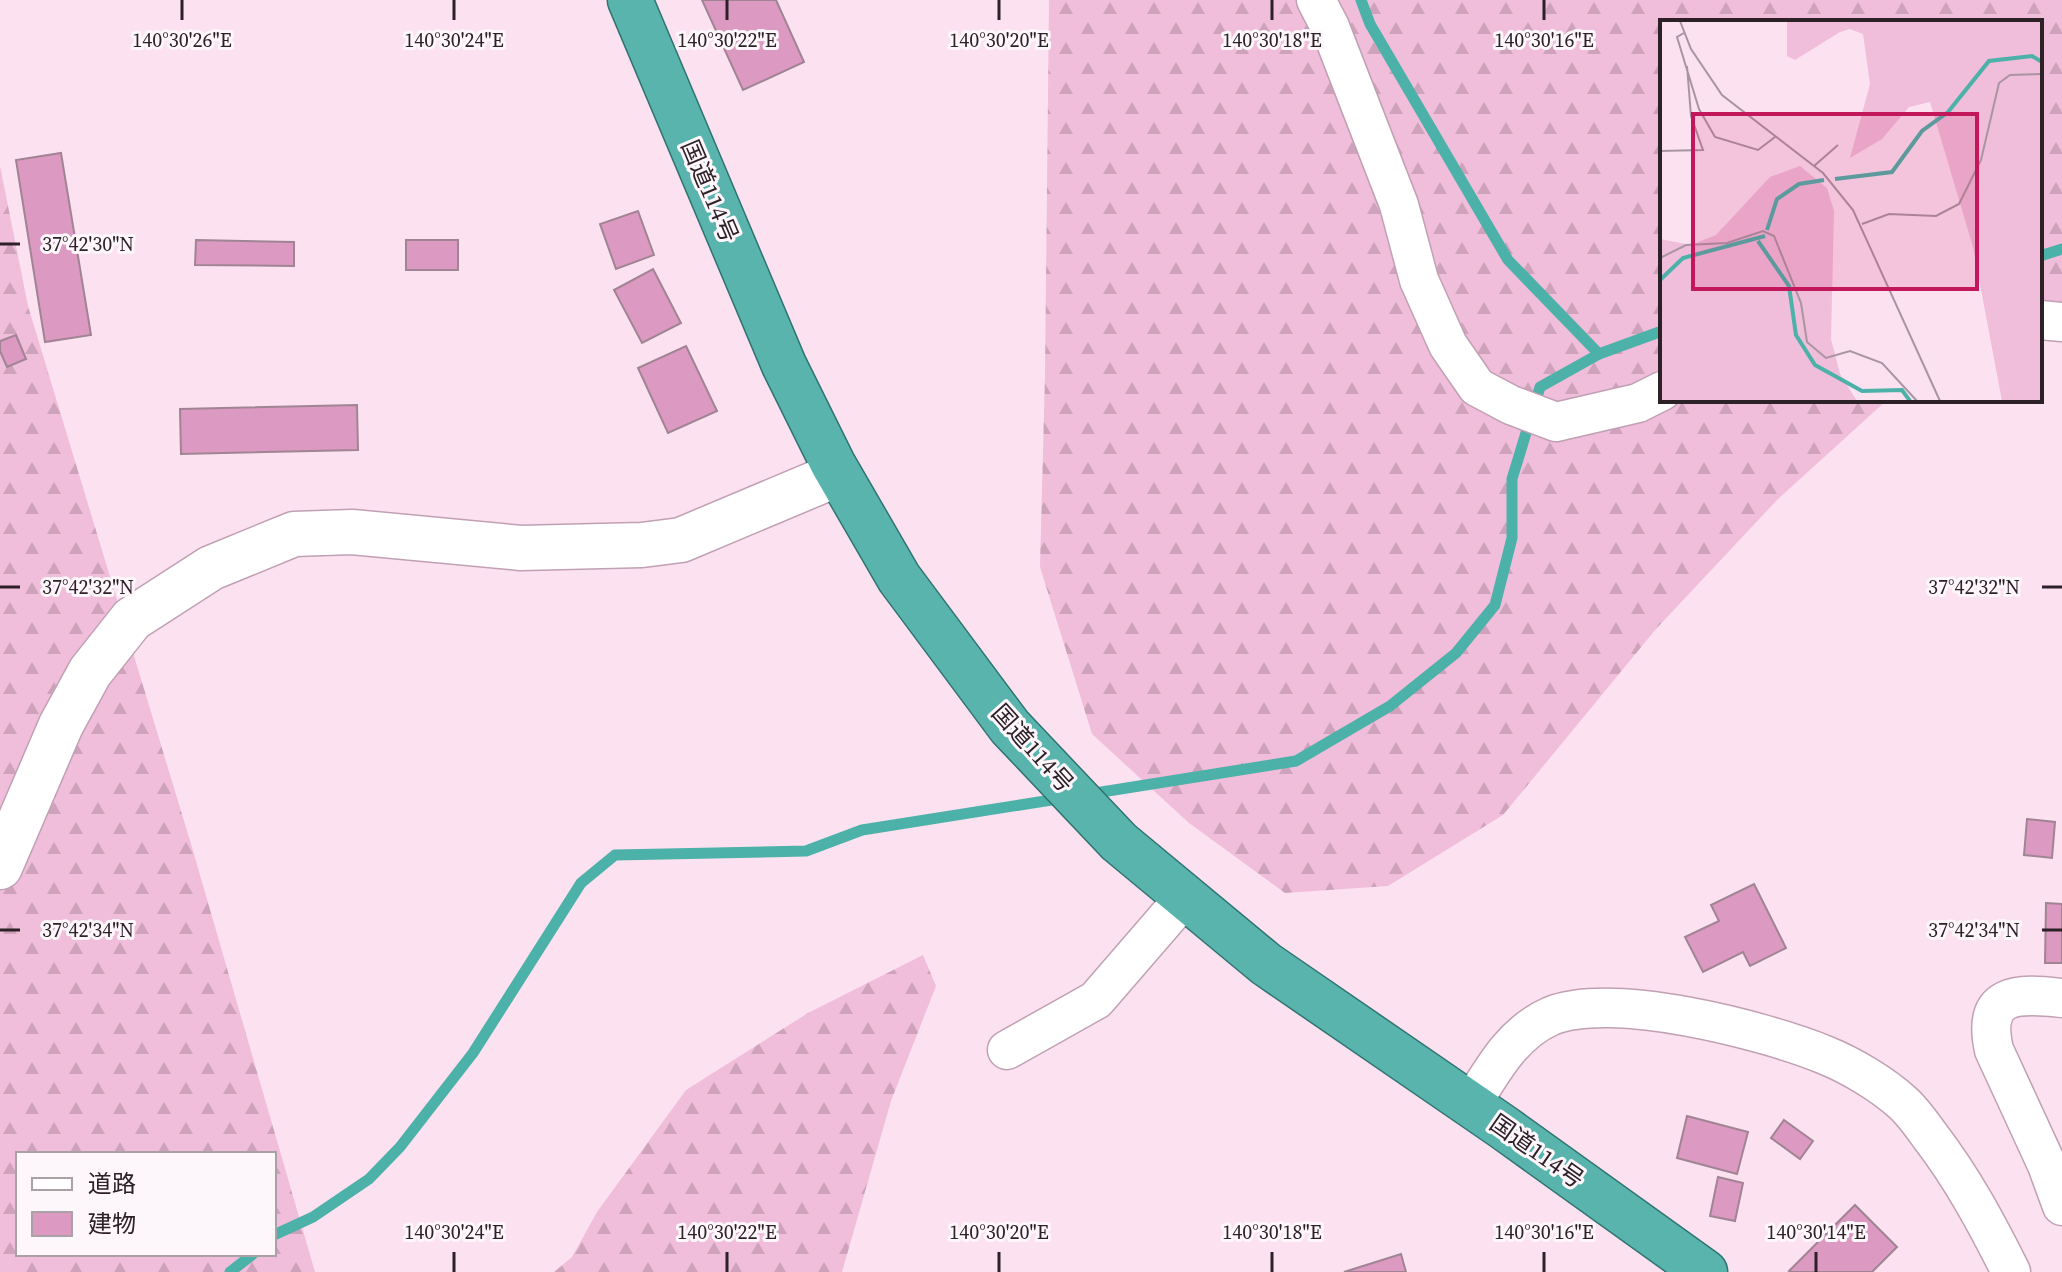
<svg xmlns="http://www.w3.org/2000/svg" width="2062" height="1272" font-family="'Source Serif 4','Noto Sans JP',serif">
<defs>
<pattern id="forest-firs" width="22" height="20" patternUnits="userSpaceOnUse" patternTransform="scale(2)"><rect width="22" height="20" fill="#f0bdda"/><path d="M5 1l3.5 6h-7zM16 11l3.5 6h-7z" fill="#cea2bb"/></pattern>
</defs>
<rect width="100%" height="100%" fill="#fce2f1"/>
<g fill="url(#forest-firs)" fill-rule="evenodd">
<polygon points="1049,0 2062,0 2062,325 2040,332 2040,22 1662,22 1662,400 1887,400 1777,500 1656,629 1503,815 1388,886 1285,893 1189,823 1092,734 1040,567 1045,375"/>
<path d="M0,166L28,306L191,844L315,1272H0ZM18,1154H274V1254H18Z"/>
<polygon points="923,955 936,986 891,1101 842,1272 554,1272 572,1257 597,1212 686,1090 808,1013"/>
</g>
<g fill="none" stroke-linecap="round" stroke-linejoin="round">
<g stroke="#4cb1a9" stroke-width="11">
<polyline points="1361,0 1370,24 1508,260 1599,354"/>
<polyline points="2040,256 2062,249"/>
<polyline points="1089,794 1296,761 1390,706 1456,653 1495,605 1512,538 1512,479 1540,387 1599,354 1662,331"/>
<polyline points="274,1235 313,1217 369,1179 400,1147 473,1053 581,883 615,855 806,851 862,830 1064,798"/>
<polyline points="230,1272 253,1254"/>
</g>
</g>
<g fill="#dc99c1" stroke="#a18494" stroke-width="2">
<polygon points="702,0 776,0 804,62 743,90"/>
<polygon points="61,153 91,335 45,342 16,160"/>
<polygon points="638,211 654,255 616,269 600,224"/>
<polygon points="196,240 294,242 294,266 195,265"/>
<rect x="406" y="240" width="52" height="30"/>
<polygon points="653,269 681,323 642,343 614,290"/>
<polygon points="16,335 26,359 7,367 0,351 0,341"/>
<polygon points="686,346 717,411 668,433 638,368"/>
<polygon points="357,405 358,450 181,454 180,409"/>
<polygon points="2027,819 2055,822 2052,858 2024,855"/>
<polygon points="1754,884 1786,948 1750,966 1743,952 1703,972 1685,937 1719,921 1711,905"/>
<polygon points="2046,903 2062,904 2062,963 2045,963"/>
<polygon points="1687,1116 1748,1132 1737,1174 1677,1158"/>
<polygon points="1784,1120 1813,1141 1800,1159 1771,1138"/>
<polygon points="1718,1177 1743,1183 1735,1221 1710,1216"/>
<polygon points="1855,1205 1897,1247 1872,1272 1791,1272 1789,1271"/>
<polygon points="1401,1254 1406,1272 1344,1272"/>
</g>
<g fill="none" stroke-linecap="round" stroke-linejoin="round">
<g stroke="#c0a1b3" stroke-width="41">
<g id="minor">
<polyline points="1316,0 1330,27 1399,205 1419,280 1448,345 1477,387 1511,405 1556,422 1638,403 1662,391"/>
<polyline points="2040,320 2062,322"/>
<path d="M2062,998C2017,993 1981,992 1994,1050L2047,1165L2062,1206"/>
<polyline points="1007,1050 1096,1000 1185,897"/>
<path d="M1471,1105C1492,1071 1512,1033 1551,1016C1613,991 1764,1030 1825,1055C1852,1066 1882,1084 1903,1103C1913,1112 1922,1125 1930,1136C1963,1179 1987,1224 2011,1272"/>
</g>
</g>
<g stroke="#c0a1b3" stroke-width="47">
<polyline id="tertiary" points="0,867 61,725 90,672 132,619 211,568 294,534 352,532 521,548 642,545 681,540 838,474"/>
</g>
<g stroke="#2f7471" stroke-width="47">
<polyline id="trunk" points="630,0 784,365 833,464 899,578 1010,727 1119,842 1266,964 1503,1127 1705,1272"/>
</g>
<use href="#minor" stroke="#fff" stroke-width="38"/>
<use href="#tertiary" stroke="#fff" stroke-width="44"/>
<use href="#trunk" stroke="#5ab4ae" stroke-width="44"/>
</g>
<path fill="none" stroke="#2d2128" stroke-width="3" d="M182,0V20M454,0V20M727,0V20M999,0V20M1272,0V20M1544,0V20M0,244H20M0,587H20M2042,587H2062M0,930H20M2042,930H2062M454,1252V1272M727,1252V1272M999,1252V1272M1272,1252V1272M1544,1252V1272M1816,1252V1272"/>
<g text-anchor="middle" dominant-baseline="central" stroke-width="6" stroke-linejoin="round" paint-order="stroke">
<g font-size="24" fill="#2d2128" stroke="#fdf6fa">
<text transform="translate(710 191) rotate(67)">国道114号</text>
<text transform="translate(1033 748) rotate(48)">国道114号</text>
<text transform="translate(1537 1151) rotate(35)">国道114号</text>
</g>
</g>
<g transform="translate(1660 20)">
<rect width="382" height="382" fill="#fce2f1"/>
<path d="M127,1H382V381H342L313,227L270,82L249,87L222,119L190,138L210,64L203,14L190,9L180,12L135,40L127,36ZM140,146L167,168L174,191L171,319L180,354L197,381H0V219L31,225L56,215L110,157Z" fill="#f0bdda"/>
<path fill="none" stroke="#4cb1a9" stroke-width="4" d="M175,159L232,152L262,111L288,92L329,41L372,36L382,42M107,210L117,179L139,164L164,160M98,221L129,266L136,315L155,345L202,371L242,370L250,381M0,260L23,238L105,216"/>
<path fill="none" stroke="#a995a1" stroke-width="2" d="M20,1L31,29L62,75L163,153L193,190L280,381M24,13L17,17L39,89L55,117L98,130L115,117M0,131L43,130L31,96L27,46M154,146L178,125M202,204L229,194L276,196L299,184L321,140L339,63L350,55L382,54M0,238L26,225L67,223L103,211L114,216L141,283L147,322L166,338L190,331L222,343L257,381"/>
<path fill="#c2185b" fill-opacity="0.15" stroke="#c2185b" stroke-width="4" d="M33,94H317V269H33Z"/>
<rect width="382" height="382" fill="none" stroke="#2d2128" stroke-width="4"/>
</g>
<g font-size="20" text-anchor="middle" fill="#2d2128" stroke="#fdf6fa" stroke-width="6" stroke-linejoin="round" paint-order="stroke">
<text x="182" y="47">140°30'26"E</text>
<text x="454" y="47">140°30'24"E</text>
<text x="727" y="47">140°30'22"E</text>
<text x="999" y="47">140°30'20"E</text>
<text x="1272" y="47">140°30'18"E</text>
<text x="1544" y="47">140°30'16"E</text>
<text x="88" y="251">37°42'30"N</text>
<text x="1974" y="594">37°42'32"N</text>
<text x="88" y="594">37°42'32"N</text>
<text x="1974" y="937">37°42'34"N</text>
<text x="88" y="937">37°42'34"N</text>
<text x="454" y="1239">140°30'24"E</text>
<text x="727" y="1239">140°30'22"E</text>
<text x="999" y="1239">140°30'20"E</text>
<text x="1272" y="1239">140°30'18"E</text>
<text x="1544" y="1239">140°30'16"E</text>
<text x="1816" y="1239">140°30'14"E</text>
</g>
<rect x="16" y="1152" width="260" height="104" fill="#fdf6fa" stroke="#aaa1a6" stroke-width="2"/>
<rect x="32" y="1178" width="40" height="12" fill="#ffffff" stroke="#aaa1a6" stroke-width="2"/>
<text x="88" y="1192" font-size="24" fill="#2d2128">道路</text>
<rect x="32" y="1212" width="40" height="24" fill="#dc99c1" stroke="#aaa1a6" stroke-width="2"/>
<text x="88" y="1232" font-size="24" fill="#2d2128">建物</text>
</svg>
